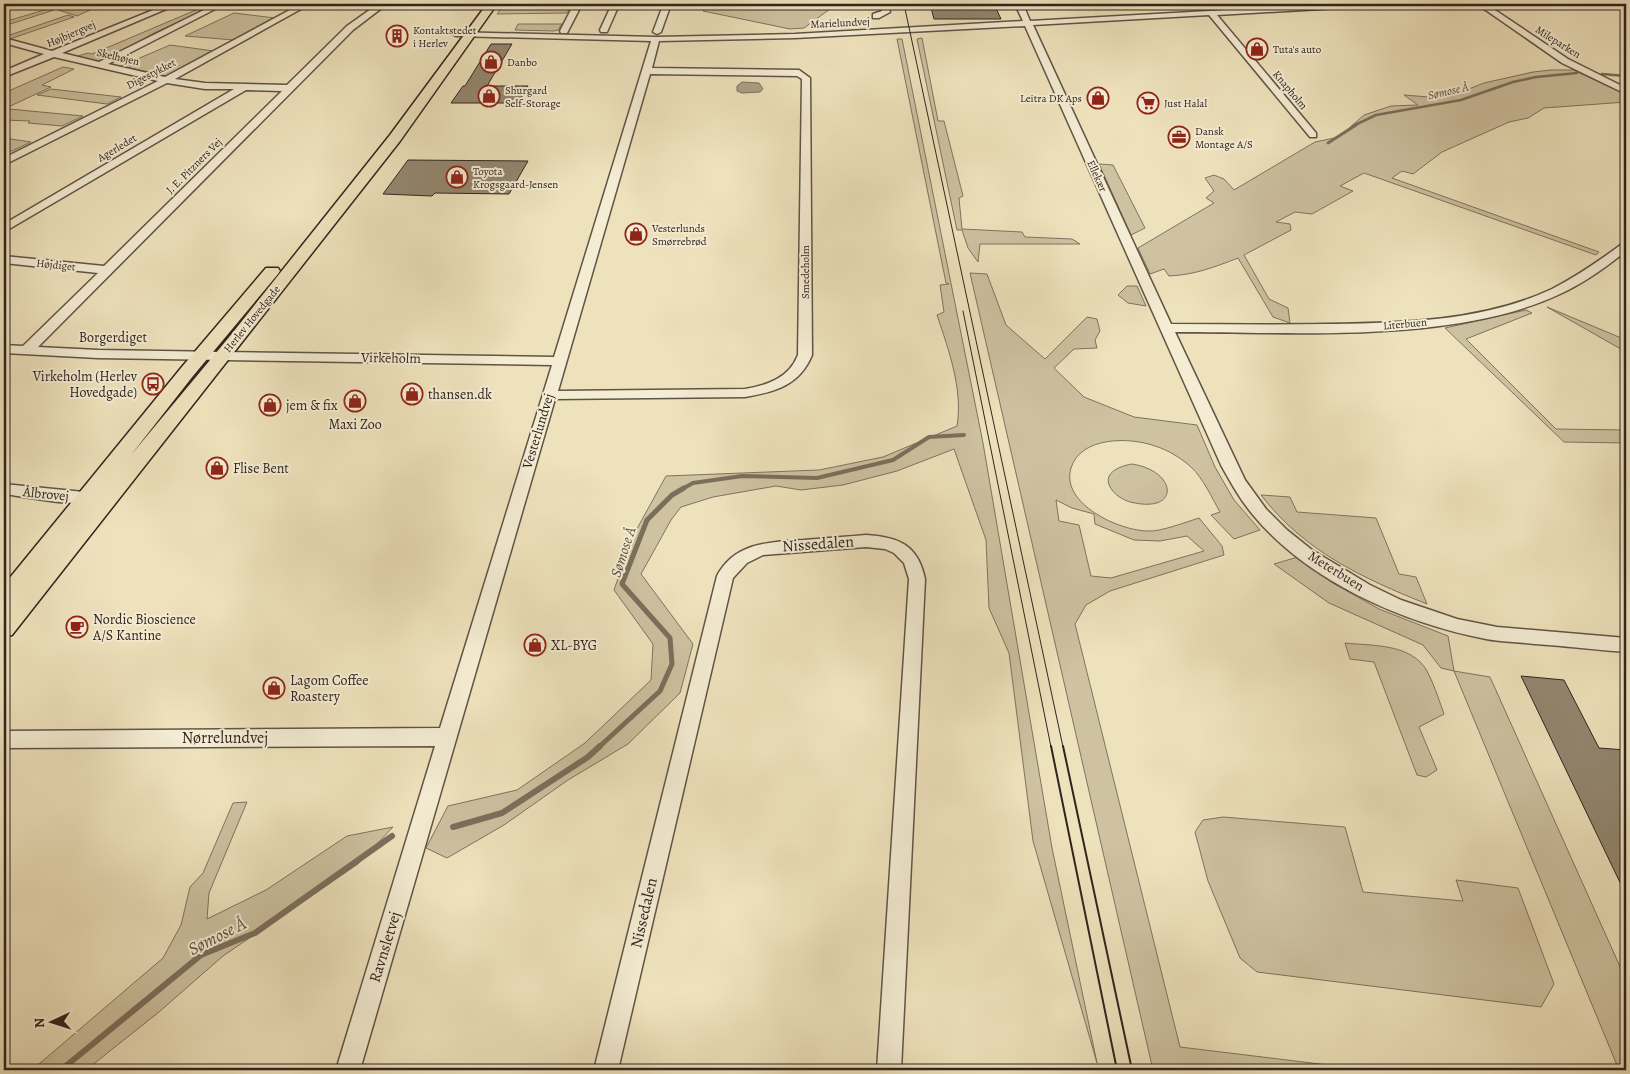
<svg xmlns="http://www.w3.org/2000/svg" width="1630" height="1074" font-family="Alegreya,serif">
<rect width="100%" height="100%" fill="#eee2bc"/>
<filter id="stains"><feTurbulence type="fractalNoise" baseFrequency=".004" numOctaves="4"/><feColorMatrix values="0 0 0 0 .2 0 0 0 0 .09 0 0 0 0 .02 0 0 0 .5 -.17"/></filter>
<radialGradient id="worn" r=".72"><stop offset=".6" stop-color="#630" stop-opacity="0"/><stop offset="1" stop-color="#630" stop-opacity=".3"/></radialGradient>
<g fill="#cec2a1" stroke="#7f7360" fill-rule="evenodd">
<polygon points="44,4 103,4 77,16 52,8 54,10 4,26 4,22 51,8 41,5"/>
<polygon points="210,4 217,4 156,32 100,62 78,56 88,53 92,54"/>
<polygon points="537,4 572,4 567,13 497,14 502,7 533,8 537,6"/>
<polygon points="710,4 794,4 830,9 804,28 790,29 703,11"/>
<polygon points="234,13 275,18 234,40 185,36"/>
<polygon points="68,15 74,17 10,39 4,37"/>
<polygon points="518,24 562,24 558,30 554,31 515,30"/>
<polygon points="922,38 938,121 944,121 963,196 959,198 962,229 1022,232 1025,237 1072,239 1080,244 980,244 978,262 968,248 962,230 957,230 917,39"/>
<path d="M897,39H902L983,443L1052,848L1097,1063L1033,841L1009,653L989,608L986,540L954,449L897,471L843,485L801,490L776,486L713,497L681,507L671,520L641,574L693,644L680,693L628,744L568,780L504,825L447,858L426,848L448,806L517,790L585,743L651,680L653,644L614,590L633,536L666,476L819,470L883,457L957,426C963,389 949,351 937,315L944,312L940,285L949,284L946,283Z"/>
<polygon points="170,45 214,51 167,76 121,66"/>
<polygon points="63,67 74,69 42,85 51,87 4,109 4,93"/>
<path d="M1551,70H1573L1626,94V97L1620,98L1626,102L1544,108L1528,118L1509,122L1442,152L1413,174L1402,171L1392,178L1599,252L1596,255L1364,173L1340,186L1353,191L1312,214L1295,212L1276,222L1290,224L1291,230L1244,255L1269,299L1288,308L1290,323L1273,317L1238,258C1215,267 1194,275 1169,276L1164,269L1150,274L1138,248L1214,203L1206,198L1214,191L1205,178L1214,175L1224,179L1234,190L1315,142L1339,137L1364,115L1391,106L1418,105L1404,95L1429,97L1451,96L1484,83L1533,72Z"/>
<polygon points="51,89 121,97 107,104 37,95"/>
<polygon points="9,109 83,116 62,126 28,123 30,121 4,120 4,111"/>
<polygon points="4,138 31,142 12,151 4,151"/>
<polygon points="1099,164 1113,165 1145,228 1131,235"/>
<path d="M970,273L987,274L1006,325L1045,359L1087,317L1097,319L1100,331L1095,340L1097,348L1074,349L1054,368L1084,397L1134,417L1197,425L1215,467L1234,500L1260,530L1234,539L1211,515L1220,512C1212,498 1203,478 1191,467C1181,458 1168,450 1155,446C1130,437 1081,436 1071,468C1060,504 1120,531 1148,531C1160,532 1186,522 1199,518L1222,546L1224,555L1110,591L1086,605L1075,624L1180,1047L1369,1070H1153ZM1056,500L1072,508L1094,514L1095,524L1134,540L1160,541L1187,536L1204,551L1111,578L1091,576L1079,525L1059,521Z"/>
<polygon points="1127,286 1137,286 1146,306 1128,303 1118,295"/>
<polygon points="1547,307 1626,340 1626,352"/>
<polygon points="1526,310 1532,313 1466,339 1556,429 1626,430 1626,443 1564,442 1445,328"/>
<path d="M1132,464C1177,471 1180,512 1135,503C1127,502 1117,497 1112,490C1100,474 1119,466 1132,464Z"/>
<path d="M1261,495L1290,497L1297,512L1376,518L1399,574L1416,577L1427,604C1362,578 1304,551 1261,495Z"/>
<polygon points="1298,557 1331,582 1379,609 1448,636 1454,671 1490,677 1626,980 1626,1070 1619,1070 1454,671 1441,668 1423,645 1329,603 1274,564"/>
<path d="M1345,643C1372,646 1411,643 1427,671C1434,684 1439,700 1444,714L1419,727L1437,770L1426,777L1417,775L1374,662L1350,659Z"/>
<polygon points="247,802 209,893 207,919 266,890 347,836 393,827 358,864 223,956 159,1012 86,1070 32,1070 163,958 181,925 190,887 203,873 233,803"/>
<polygon points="1223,817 1345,827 1363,892 1463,901 1456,880 1518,888 1554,984 1541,1007 1257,972 1240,958 1208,881 1195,832 1203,820"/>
</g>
<polygon fill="#ada186" stroke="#7b6f5c" points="742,82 759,83 763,89 760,92 742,93 737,91 737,86"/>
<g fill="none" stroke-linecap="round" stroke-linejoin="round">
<g stroke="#7b6f5c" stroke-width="2.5">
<polyline points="1602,74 1626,76"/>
<polyline points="1353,126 1376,115 1461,100 1513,82 1536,77 1577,73"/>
</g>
<polyline stroke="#7b6f5c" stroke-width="3" points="1328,143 1356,125"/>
<polyline stroke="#7b6f5c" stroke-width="4" points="682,489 693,483 742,476 817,478 893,460 929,437 964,435"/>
<polyline stroke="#7b6f5c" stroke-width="5" points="599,747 660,691 672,664 670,638 622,584 647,520 672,495 684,488"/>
<g stroke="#7b6f5c" stroke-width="6">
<polyline points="453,827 502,813 588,757 600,746"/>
<polyline points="61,1070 201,955 255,933 392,836"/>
</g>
</g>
<g fill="#938770" stroke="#30241e">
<polygon points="930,4 994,4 1001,19 934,19"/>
<polygon points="491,44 512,44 487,86 528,86 518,103 451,103 463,86 465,86"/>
<polygon points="408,160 528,161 509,194 435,193 432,196 383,194"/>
<polygon points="1521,676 1564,680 1599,748 1626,750 1626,895"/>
</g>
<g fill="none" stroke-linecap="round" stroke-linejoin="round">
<g stroke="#605446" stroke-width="3">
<g id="minor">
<path d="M168,4H178L62,53L99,62L216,4H225L108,64L165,77L301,4H310L175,79L205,83L287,85L347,26L378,4H387L353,30L38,347L98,350L554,357L651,41L456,36L452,34L453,32L656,37L795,34L1023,21L1015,4H1023L1030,21L1336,4H1377L1373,6L1217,15L1316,133V137H1310L1209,15L1033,25L1171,324C1222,324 1273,325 1324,324C1399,323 1482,322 1552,289C1577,276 1599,261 1622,244L1626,243V251C1605,268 1584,283 1560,294C1454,344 1291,332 1175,332L1245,480L1266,509L1287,530L1312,550L1370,585L1401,600L1457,619L1497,627L1626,638V652C1596,650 1566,646 1535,644C1519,642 1502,642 1486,639C1404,623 1309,582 1254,516C1241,501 1231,483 1221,465L1025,26L795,38L659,41L652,68L799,70L810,78L812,355C800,385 775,392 745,397L555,399L360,1070H336L435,746L4,748V731L440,728L552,365L98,358L4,353V345L23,346L98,273L4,263V256L104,266L282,91L246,90L4,232V224L234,89H205L167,83L4,165V158L158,81L54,57L4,77V71L44,54L4,43V38L52,51ZM650,74L797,76L802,79L798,355C789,378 768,385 745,389L558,391Z"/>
<polygon points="574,4 582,4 567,33 561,33 560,31"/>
<polygon points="612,4 671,4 661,32 657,34 653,32 662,8 618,7 607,32 601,32 600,30"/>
<polygon points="880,4 888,4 890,12 879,18 873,18 873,14 882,11"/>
<polygon points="1477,4 1486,4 1568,59 1626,88 1626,94 1562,63"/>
<path d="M4,484L94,493L96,497L94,501C71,507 28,497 4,494Z"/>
<path d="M866,535C899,537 918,545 925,579L901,1070H877L909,579L904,563L894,553L885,549L866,547L763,555L747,563L733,578L618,1070H594L717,576C735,542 770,542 804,540C825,538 845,537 866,535Z"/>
</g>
</g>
<g stroke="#30241e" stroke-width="3">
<polygon id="major" points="487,4 497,4 400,141 12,635 4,637 4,612 6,609 4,610 4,585 181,368 266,268 278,268 280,271 278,274 193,376 131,455 230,336 390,135"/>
</g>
<use href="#minor" fill="#f4ecd3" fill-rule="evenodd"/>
<use href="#major" fill="#eee2bc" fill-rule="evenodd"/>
<g stroke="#30241e" stroke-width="1">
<polyline points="904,4 1063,747"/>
<polyline points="963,311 1051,747"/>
</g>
<g stroke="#30241e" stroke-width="2">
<polyline points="1051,746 1117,1070"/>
<polyline points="1063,746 1132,1070"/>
</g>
</g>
<defs>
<g id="building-ring" transform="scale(1.125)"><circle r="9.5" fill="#f4ecd3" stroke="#8f2418" stroke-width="1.5"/><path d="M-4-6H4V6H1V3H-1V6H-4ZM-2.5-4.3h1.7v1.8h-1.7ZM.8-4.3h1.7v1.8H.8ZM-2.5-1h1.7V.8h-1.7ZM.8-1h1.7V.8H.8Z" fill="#8f2418"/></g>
<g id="shop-ring" transform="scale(1.125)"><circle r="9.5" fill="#f4ecd3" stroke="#8f2418" stroke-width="1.5"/><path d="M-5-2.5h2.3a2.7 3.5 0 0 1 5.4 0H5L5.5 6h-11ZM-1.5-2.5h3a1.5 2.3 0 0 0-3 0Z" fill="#8f2418"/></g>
<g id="supermarket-ring" transform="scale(1.125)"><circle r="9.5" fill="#f4ecd3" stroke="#8f2418" stroke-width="1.5"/><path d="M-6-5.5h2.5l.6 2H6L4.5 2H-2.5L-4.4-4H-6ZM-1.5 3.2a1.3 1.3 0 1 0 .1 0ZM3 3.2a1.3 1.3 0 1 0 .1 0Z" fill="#8f2418"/></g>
<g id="office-ring" transform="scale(1.125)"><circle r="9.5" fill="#f4ecd3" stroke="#8f2418" stroke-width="1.5"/><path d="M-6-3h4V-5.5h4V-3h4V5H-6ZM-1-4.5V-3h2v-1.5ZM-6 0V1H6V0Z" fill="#8f2418"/></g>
<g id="bus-ring" transform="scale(1.125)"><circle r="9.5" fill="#f4ecd3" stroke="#8f2418" stroke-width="1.5"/><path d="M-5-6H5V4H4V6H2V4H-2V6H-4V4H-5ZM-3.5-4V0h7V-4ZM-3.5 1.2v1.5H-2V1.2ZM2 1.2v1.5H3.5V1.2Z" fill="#8f2418"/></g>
<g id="cafe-ring" transform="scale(1.125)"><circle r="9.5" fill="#f4ecd3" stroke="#8f2418" stroke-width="1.5"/><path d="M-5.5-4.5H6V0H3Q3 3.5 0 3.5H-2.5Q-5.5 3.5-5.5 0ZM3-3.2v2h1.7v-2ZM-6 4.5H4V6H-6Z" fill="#8f2418"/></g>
</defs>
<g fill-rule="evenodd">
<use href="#building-ring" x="397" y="36"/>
<use href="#shop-ring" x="1257" y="49"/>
<use href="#shop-ring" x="491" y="62"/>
<use href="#shop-ring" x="489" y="96"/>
<use href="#shop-ring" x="1098" y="98"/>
<use href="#supermarket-ring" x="1148" y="103"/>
<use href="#office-ring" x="1179" y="137"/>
<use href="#shop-ring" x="457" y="177"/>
<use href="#shop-ring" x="636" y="234"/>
<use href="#bus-ring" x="153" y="384"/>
<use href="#shop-ring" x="412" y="394"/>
<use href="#shop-ring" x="355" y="401"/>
<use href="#shop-ring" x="270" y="405"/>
<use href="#shop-ring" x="217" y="468"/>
<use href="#cafe-ring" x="77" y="627"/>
<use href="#shop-ring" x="535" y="645"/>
<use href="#shop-ring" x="274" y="688"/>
</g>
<g text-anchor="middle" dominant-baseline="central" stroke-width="4" stroke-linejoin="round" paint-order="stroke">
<g font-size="11" fill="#30241e" stroke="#f4ecd3">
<text transform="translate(840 23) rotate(-3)">Marielundvej</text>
<text transform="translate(71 34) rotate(-23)">Højbjergvej</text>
<text transform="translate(1558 42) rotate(32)">Mileparken</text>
<text transform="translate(118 57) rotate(13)">Skelhøjen</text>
<text transform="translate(151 74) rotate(-27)">Digestykket</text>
<text transform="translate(1290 90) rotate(50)">Knapholm</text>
<text transform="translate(117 148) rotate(-31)">Agerledet</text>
<text transform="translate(194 166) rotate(-45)">J. E. Pitzners Vej</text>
<text transform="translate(1097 176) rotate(66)">Ellekær</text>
<text transform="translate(56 265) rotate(6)">Højdiget</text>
<text transform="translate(805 272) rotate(-90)">Smedeholm</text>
<text transform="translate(252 319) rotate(-51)">Herlev Hovedgade</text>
<text transform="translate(1405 324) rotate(-5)">Literbuen</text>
</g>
<g font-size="11" fill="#30241e" stroke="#f4ecd3" text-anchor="start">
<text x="413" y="30">Kontaktstedet<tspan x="413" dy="13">i Herlev</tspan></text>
<text x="1273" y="49">Tuta's auto</text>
<text x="507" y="62">Danbo</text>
<text x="505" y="90">Shurgard<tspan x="505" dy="13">Self-Storage</tspan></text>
<text x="1082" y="98" text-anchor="end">Leitra DK Aps</text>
<text x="1164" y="103">Just Halal</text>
<text x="1195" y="131">Dansk<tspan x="1195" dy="13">Montage A/S</tspan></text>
<text x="473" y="171">Toyota<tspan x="473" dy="13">Krogsgaard-Jensen</tspan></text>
<text x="652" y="228">Vesterlunds<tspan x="652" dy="13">Smørrebrød</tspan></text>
</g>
<g font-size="12" font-style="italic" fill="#5c5042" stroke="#f4ecd3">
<text transform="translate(1448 91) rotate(-13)">Sømose Å</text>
</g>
<g font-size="14" fill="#30241e" stroke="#f4ecd3">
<text x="113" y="337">Borgerdiget</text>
<text transform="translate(391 358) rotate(1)">Virkeholm</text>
<text transform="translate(538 431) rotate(-73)">Vesterlundvej</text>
<text transform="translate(46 494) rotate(6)">Ålbrovej</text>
<text transform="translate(1336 571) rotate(32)">Meterbuen</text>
</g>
<g font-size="14" fill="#30241e" stroke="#f4ecd3" text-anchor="start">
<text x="137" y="376" text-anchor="end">Virkeholm (Herlev<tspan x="137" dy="16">Hovedgade)</tspan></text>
<text x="428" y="394">thansen.dk</text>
<text x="286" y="405">jem &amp; fix</text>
<text x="355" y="424" text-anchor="middle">Maxi Zoo</text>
<text x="233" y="468">Flise Bent</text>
<text x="93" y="619">Nordic Bioscience<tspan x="93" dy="16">A/S Kantine</tspan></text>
<text x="551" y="645">XL-BYG</text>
<text x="290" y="680">Lagom Coffee<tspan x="290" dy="16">Roastery</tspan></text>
</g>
<g font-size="15" font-style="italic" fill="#5c5042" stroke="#f4ecd3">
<text transform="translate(623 552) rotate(-72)">Sømose Å</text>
</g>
<g font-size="16" fill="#30241e" stroke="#f4ecd3">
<text transform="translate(818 544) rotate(-4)">Nissedalen</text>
<text x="225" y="738">Nørrelundvej</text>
<text transform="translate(644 913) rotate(-77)">Nissedalen</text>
<text transform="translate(385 947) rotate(-73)">Ravnsletvej</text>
</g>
<g font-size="18" font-style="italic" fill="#5c5042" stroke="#f4ecd3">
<text transform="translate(217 936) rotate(-27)">Sømose Å</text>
</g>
</g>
<rect width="1630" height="1074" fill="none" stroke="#eee2bc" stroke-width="20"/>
<rect x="5" y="5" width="1620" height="1064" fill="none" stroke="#30241e" stroke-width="2.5"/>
<rect x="10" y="10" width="1610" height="1054" fill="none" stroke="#30241e"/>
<g transform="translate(52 1022) rotate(266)" stroke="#f4ecd3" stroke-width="4" paint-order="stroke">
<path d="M0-4L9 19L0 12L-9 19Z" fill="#30241e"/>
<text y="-8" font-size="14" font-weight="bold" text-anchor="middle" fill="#30241e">N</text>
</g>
<rect width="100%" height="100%" filter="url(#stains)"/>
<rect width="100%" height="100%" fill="url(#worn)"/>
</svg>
